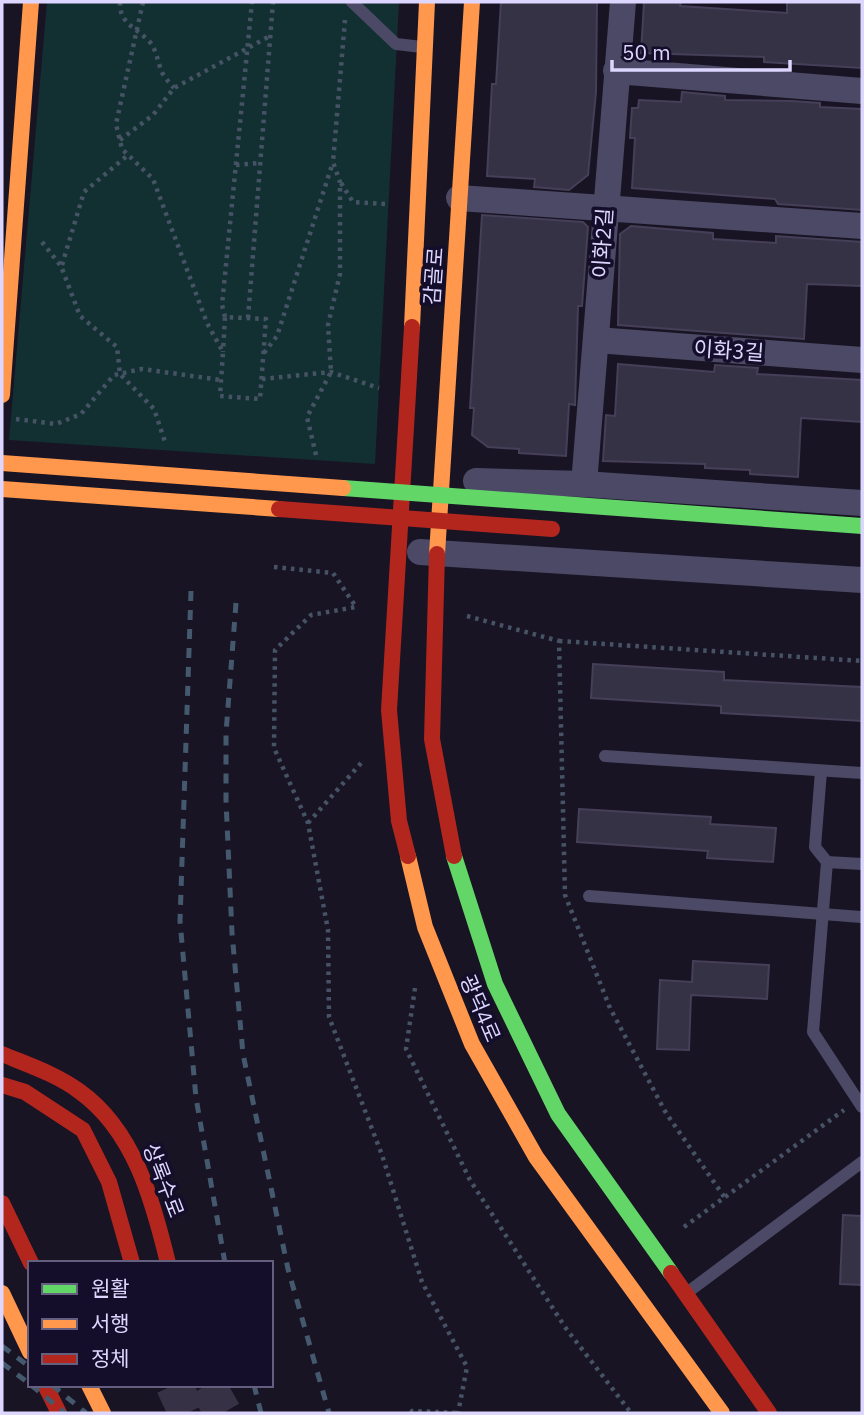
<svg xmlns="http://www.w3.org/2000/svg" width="864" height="1415" font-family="'IBM Plex Sans','Noto Sans KR',sans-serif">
<rect width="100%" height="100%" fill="#181424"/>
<polygon fill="#123032" points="47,2 399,2 375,464 9,440"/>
<g fill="#363246" stroke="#453f58" stroke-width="2">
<polygon points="501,2 597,2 596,92 588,175 569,190 534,187 535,179 487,176 492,84 496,84"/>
<polygon points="644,2 681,2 680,6 787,13 787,2 862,2 862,68 764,62 764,57 641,53"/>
<polygon points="682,92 725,96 725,100 792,101 820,103 820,107 862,109 862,210 778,204 775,199 632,188 635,138 630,138 632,108 638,108 639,100 681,102"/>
<polygon points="482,215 583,222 588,227 582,306 578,306 575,405 569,404 566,456 519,453 519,449 488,447 472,435 474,408 470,408"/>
<polygon points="631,226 713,233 713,239 776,243 776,236 862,242 862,286 807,284 804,339 618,325 620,234"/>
<polygon points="618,364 714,372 715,365 758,368 757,374 862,380 862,422 801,418 798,477 750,474 750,470 705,468 705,464 603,461 606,415 615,416"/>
<polygon points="593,664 724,672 724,680 862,687 862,721 721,713 721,706 591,698"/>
<polygon points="579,809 711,817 710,824 776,828 773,862 707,858 708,851 577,842"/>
<polygon points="693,961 769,965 767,999 691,995 689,1050 657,1049 660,980 692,982"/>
<polygon points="843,1215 862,1216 862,1285 840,1284"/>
</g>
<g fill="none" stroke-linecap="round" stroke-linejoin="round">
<g stroke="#363145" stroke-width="37" stroke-dasharray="37 18" stroke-linecap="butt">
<polyline points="174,1385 187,1413"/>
<polyline points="207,1385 223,1413"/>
</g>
<g stroke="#465365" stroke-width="4.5" stroke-dasharray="3.5 5" stroke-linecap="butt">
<path d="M120,2C119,22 134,27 147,39C156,47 157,59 161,70C163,76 169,82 174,88"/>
<polyline points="143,2 116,124 122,149 153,179 207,323 223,352 220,396 260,399 266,319 225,317 223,352"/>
<polyline points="120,140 153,115 174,88 270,36"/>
<polyline points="236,165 260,163"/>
<polyline points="341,183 353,202 386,204"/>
<polyline points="42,242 61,266 80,316 117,347 120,374 154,409 166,445"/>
<polyline points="62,265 84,192 128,155"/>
<polyline points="225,317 222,305 252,2"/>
<polyline points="248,318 273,2"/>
<polyline points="264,353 277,336 333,162"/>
<polyline points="262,379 331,372 379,388"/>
<polyline points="16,419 56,424 81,414 114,375 142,369 221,380"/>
<polyline points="316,455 307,417 331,372 328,325 340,274 340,182 333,162 345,20"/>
<polyline points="274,567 333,573 356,607 311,615 275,650 274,748 308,823 328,930 329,1017 382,1155 422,1282 467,1367 458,1413"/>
<polyline points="467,616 559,641 565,895 610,1008 666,1113 725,1198"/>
<polyline points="559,641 862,661"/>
<polyline points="308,823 362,762"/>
<polyline points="415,988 406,1049 470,1180 565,1327 631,1413"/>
<polyline points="684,1227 844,1110"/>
<polyline points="411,1413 412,1411 461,1413"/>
</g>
<g stroke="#4b4965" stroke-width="12">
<polyline points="352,2 396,44 422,47"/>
<polyline points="605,756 862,773"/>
<polyline points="821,771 815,847 827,862 813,1032 862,1107"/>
<polyline points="827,862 862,864"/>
<polyline points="589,896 861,917"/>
<polyline points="688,1292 862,1162"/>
</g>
<g stroke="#4b4965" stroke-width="26">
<polyline points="616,71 862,91"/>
<polyline points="459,198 862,226"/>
<polyline points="596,340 862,360"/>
<polyline points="476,481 584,484 862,503"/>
<polyline points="584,484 623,2"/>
<polyline points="420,552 862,580"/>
</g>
<polyline stroke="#63d668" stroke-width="16" points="454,856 495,984 558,1114 671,1273"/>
<g stroke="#ff974d" stroke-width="16">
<polyline points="412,327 427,2"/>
<polyline points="2,395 31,2"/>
<polyline points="437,554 472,2"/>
<polyline points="408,856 425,927 472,1044 536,1157 722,1413"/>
<polyline points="2,1293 30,1352"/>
<polyline points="89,1385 103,1413"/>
</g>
<g stroke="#b3261e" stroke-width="16">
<polyline points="437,554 432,739 454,856"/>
<polyline points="408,856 399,821 389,710 412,327"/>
<path d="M2,1054C28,1065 56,1074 79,1091C134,1130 153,1201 168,1263"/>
<polyline points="2,1085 25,1092 83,1130 109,1182 132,1263"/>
<polyline points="2,1203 31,1263"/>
<polyline points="671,1273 769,1413"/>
<polyline points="45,1385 59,1413"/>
</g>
<g stroke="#44596e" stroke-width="5" stroke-dasharray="10 9" stroke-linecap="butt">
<polyline points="191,591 180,921 196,1098 225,1263"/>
<polyline points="236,603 226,733 226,801 232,933 243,1054 288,1269 329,1413"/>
<polyline points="2,1346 30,1367"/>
<polyline points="2,1363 30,1384"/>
<polyline points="31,1385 65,1413"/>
<polyline points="52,1385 86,1413"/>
<polyline points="254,1385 261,1413"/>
</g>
<polyline stroke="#63d668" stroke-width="16" points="343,488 862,526"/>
<g stroke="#ff974d" stroke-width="16">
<polyline points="2,463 343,488"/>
<polyline points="2,489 279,509"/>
</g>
<polyline stroke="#b3261e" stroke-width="16" points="279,509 552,529"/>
</g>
<g text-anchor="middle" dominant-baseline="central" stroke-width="7" stroke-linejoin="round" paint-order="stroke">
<g font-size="21" fill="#ddd7ff" stroke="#140e2a">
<text transform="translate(602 243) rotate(-86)">이화2길</text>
<text transform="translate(433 276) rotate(-86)">감골로</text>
<text transform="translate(729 350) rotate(4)">이화3길</text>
<text transform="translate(481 1008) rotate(67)">광덕4로</text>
<text transform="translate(164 1180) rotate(69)">상록수로</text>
</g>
</g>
<rect width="864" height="1415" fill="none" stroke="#ddd7ff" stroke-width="7"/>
<rect x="28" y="1261" width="245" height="126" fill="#140e2a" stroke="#645e7f" stroke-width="2"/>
<rect x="42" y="1284" width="35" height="10" fill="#63d668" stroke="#645e7f" stroke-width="2"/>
<text x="91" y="1296" font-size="21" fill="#ddd7ff">원활</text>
<rect x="42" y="1319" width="35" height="10" fill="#ff974d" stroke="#645e7f" stroke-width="2"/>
<text x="91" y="1331" font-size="21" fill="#ddd7ff">서행</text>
<rect x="42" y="1354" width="35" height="10" fill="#b3261e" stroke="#645e7f" stroke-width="2"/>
<text x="91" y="1366" font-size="21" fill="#ddd7ff">정체</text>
<path d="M612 60v10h178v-10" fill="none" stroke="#ddd7ff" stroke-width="3.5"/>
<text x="622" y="60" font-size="21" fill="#ddd7ff" stroke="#140e2a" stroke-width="5" paint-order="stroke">50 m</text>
</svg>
